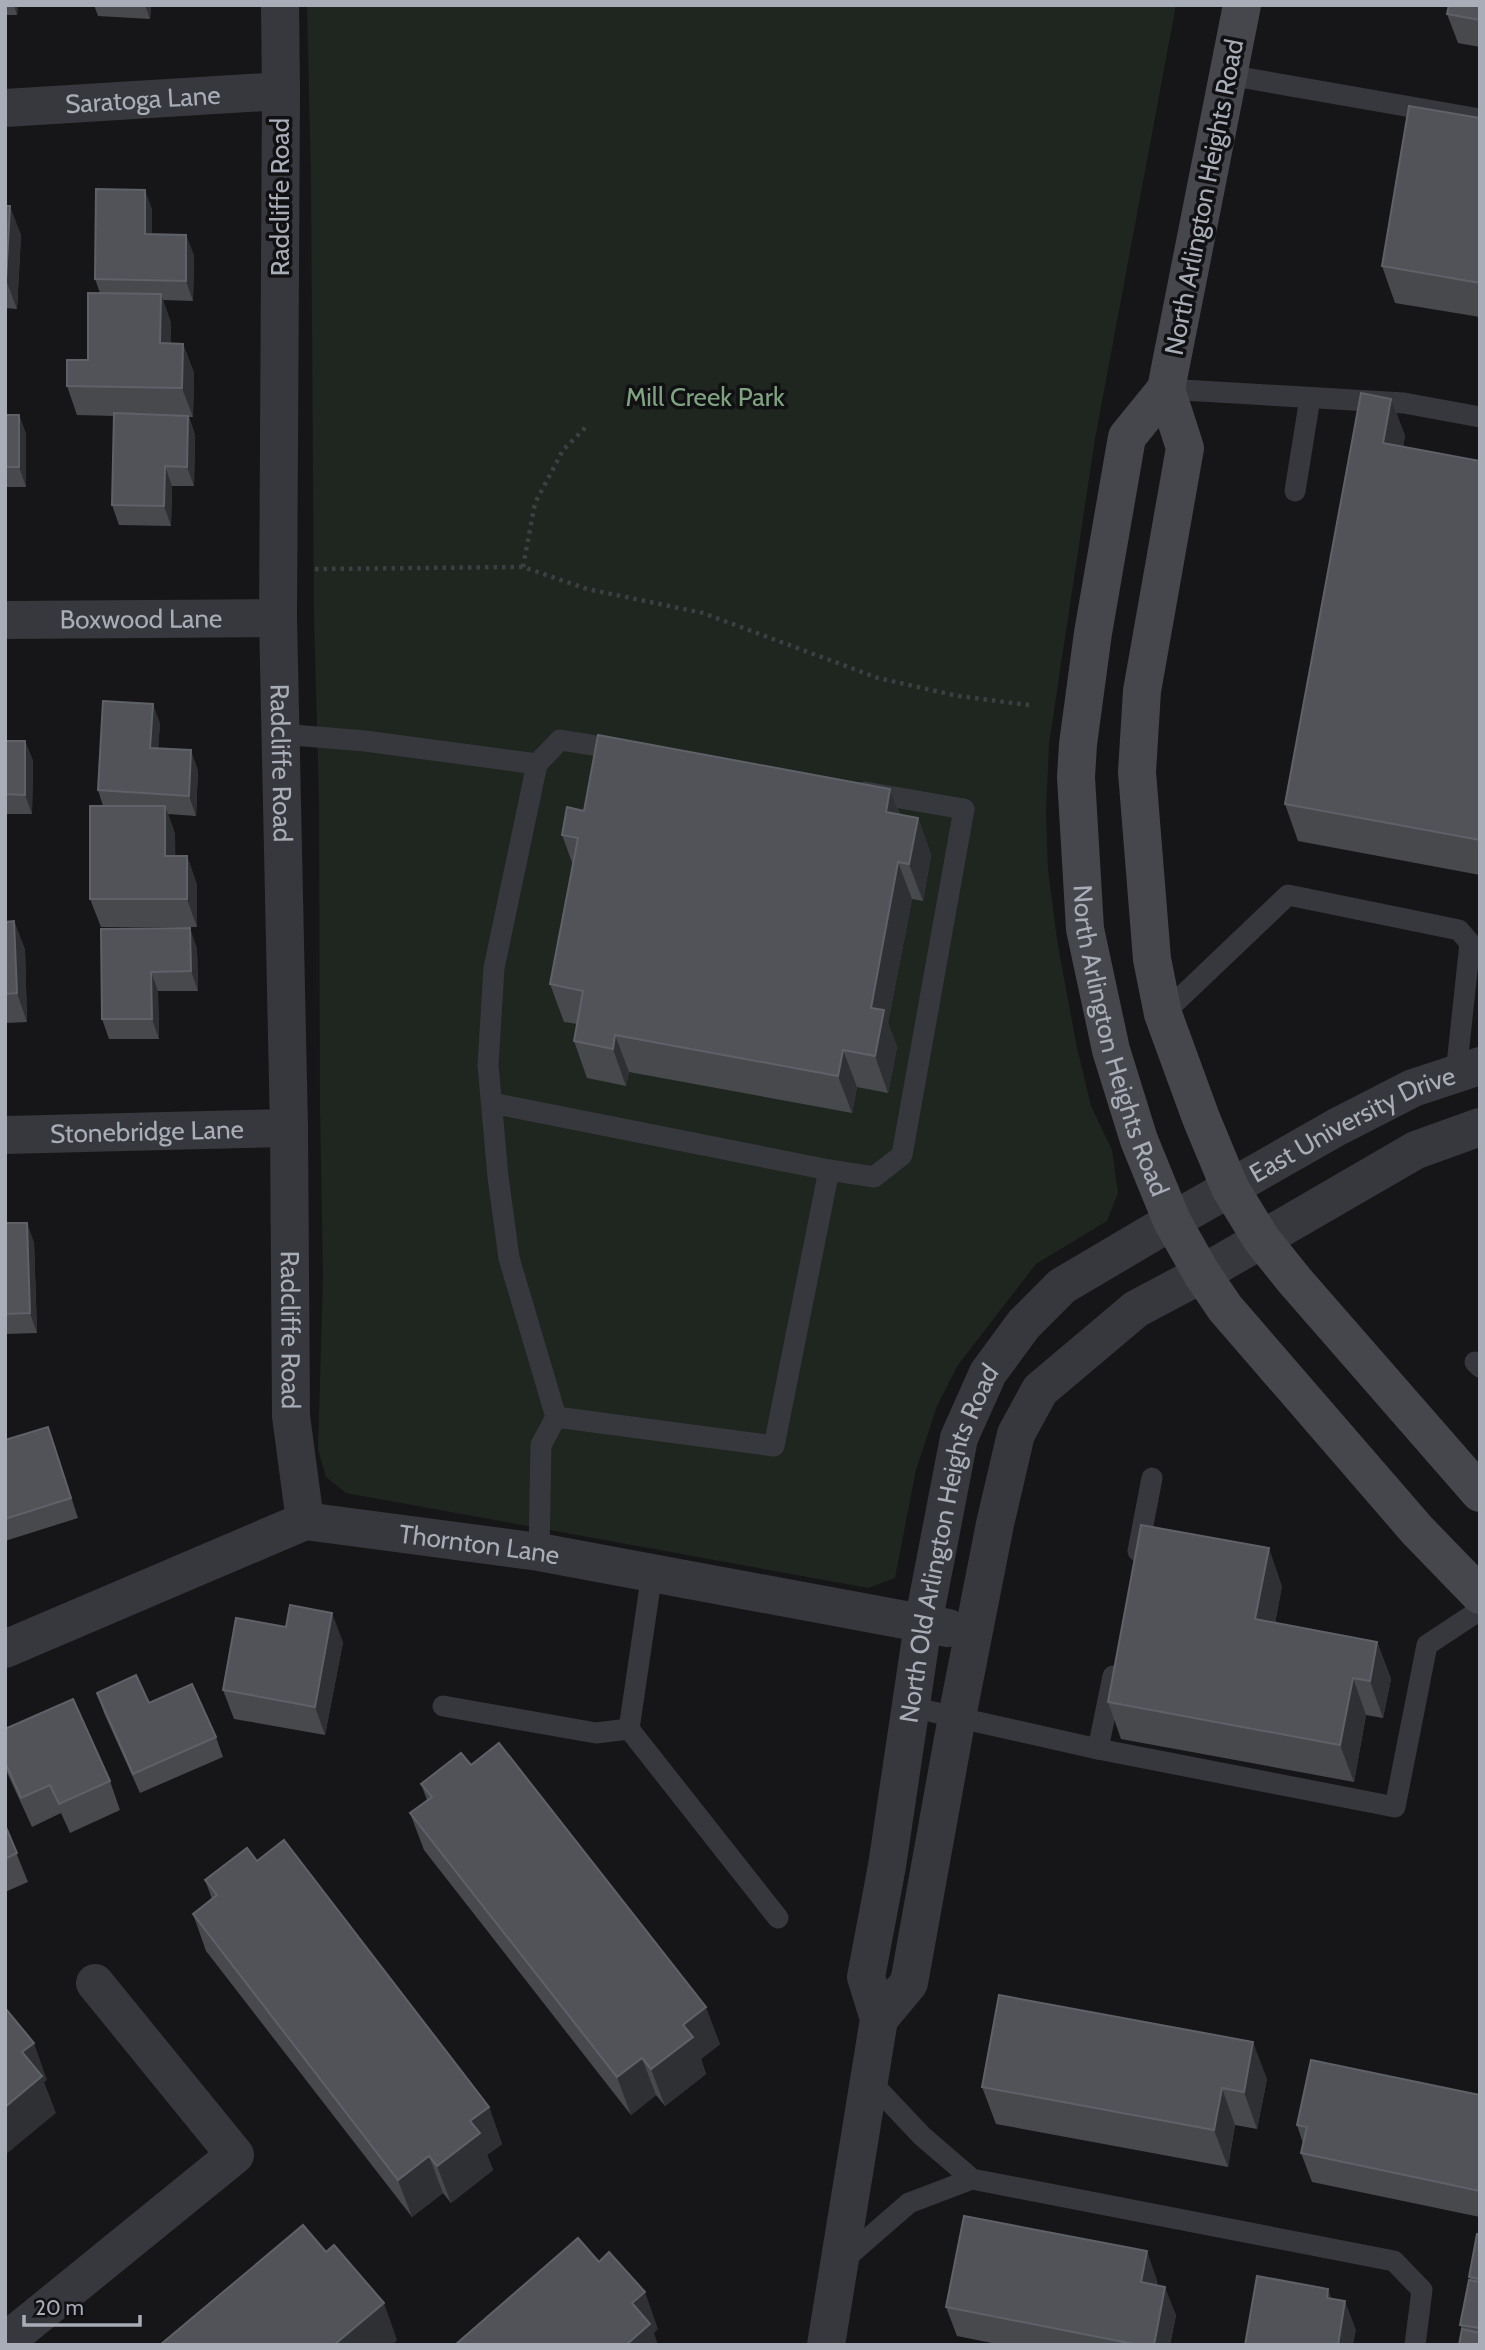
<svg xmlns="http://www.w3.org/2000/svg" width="1485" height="2350" font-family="Cabin,sans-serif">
<rect width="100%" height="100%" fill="#161618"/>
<polygon fill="#1e261f" points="307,5 1176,5 1095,439 1049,744 1046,814 1048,869 1057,940 1076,1043 1091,1106 1112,1150 1118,1193 1107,1221 1036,1264 958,1365 937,1406 916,1470 895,1578 868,1588 346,1493 326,1477 318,1450 323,1275 320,1110 319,801 314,616 311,180"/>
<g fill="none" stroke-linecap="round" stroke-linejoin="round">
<g stroke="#3d3f44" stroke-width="4.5" stroke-dasharray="3.5 5" stroke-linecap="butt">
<polyline points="523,567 535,503 563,450 588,425"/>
<polyline points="315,569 523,567 587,589 703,613 878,678 958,696 1029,705"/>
</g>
<g stroke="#37383d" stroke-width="21">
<polyline points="1228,75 1480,119"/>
<polyline points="1166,389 1404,403 1480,417"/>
<polyline points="1295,491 1310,398"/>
<polyline points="281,734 365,741 537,764 494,968 488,1065 498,1177 509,1258 556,1417 541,1445 539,1552"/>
<polyline points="537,764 560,740 623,750"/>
<polyline points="1163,1014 1288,895 1459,930 1470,943 1456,1074"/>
<polyline points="492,1103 829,1170 774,1446 556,1417"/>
<polyline points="829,1170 874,1177 902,1155 964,809 865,792"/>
<polyline points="1475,1362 1480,1367"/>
<polyline points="1138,1551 1152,1478"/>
<polyline points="652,1573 629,1729 778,1918"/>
<polyline points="443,1706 596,1733 629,1729"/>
<polyline points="911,1707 1098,1749 1395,1807 1427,1645 1480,1610"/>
<polyline points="1098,1749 1113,1676"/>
<polyline points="870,2081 922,2136 972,2179 1394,2261 1422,2290 1415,2345"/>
<polyline points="840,2263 909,2203 972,2179"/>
</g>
<g stroke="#37383d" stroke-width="38">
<path id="s1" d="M280,5L281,91L278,618L289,1128L291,1416L305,1521"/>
<path id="s2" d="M5,108L281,91"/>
<path id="s3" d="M5,620L278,618"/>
<path id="s4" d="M5,1135L289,1128"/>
<path id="s5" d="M5,1649L305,1521L539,1552L948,1628"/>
<polyline points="879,2019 909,1983 957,1717 995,1524 1016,1434 1040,1390 1136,1309 1202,1274 1416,1150 1480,1127"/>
<polyline points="5,2342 235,2155 95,1983"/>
<path id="s6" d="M826,2345L879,2019L866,1977L887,1866L923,1624L959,1438L988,1373L1024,1324L1062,1286L1172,1221L1337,1127L1413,1088L1480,1066"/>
</g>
<g stroke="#45474d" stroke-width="38">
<path id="s7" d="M1242,5L1166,389L1127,437L1093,633L1078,744L1076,777L1085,929L1111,1050L1139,1140L1172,1221L1202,1274L1225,1308L1417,1530L1480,1595"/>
<polyline points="1166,389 1185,448 1142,691 1137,772 1152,959 1163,1014 1201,1118 1230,1188 1262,1240 1295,1281 1480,1493"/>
</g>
</g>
<g fill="#47494d">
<polygon points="5,5 18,5 17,15 5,15"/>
<polygon points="94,5 151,5 150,19 98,16"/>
<polygon points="1480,5 1480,47 1458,43 1447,14"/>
<polygon points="1480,118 1480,317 1395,303 1382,266"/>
<polygon points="5,206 21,235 17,309 5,308"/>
<polygon points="152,209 152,234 194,255 193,301 163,300 171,323 171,344 183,344 194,373 193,417 189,417 195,435 194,486 172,486 171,526 119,525 112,505 114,416 77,415 67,386 88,360 100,293 95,279"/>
<polygon points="1391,399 1405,436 1403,447 1480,461 1480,875 1298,841 1285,804"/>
<polygon points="5,415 19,415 26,434 26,487 5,487"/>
<polygon points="160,723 158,748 198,770 196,816 168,814 175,834 175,856 187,856 197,885 197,927 101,927 90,899 103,806 98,790"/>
<polygon points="5,741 25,741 33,761 32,814 5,814"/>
<polygon points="890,789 900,815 918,818 931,855 923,901 912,899 888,1023 897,1047 888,1093 857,1087 852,1113 629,1072 626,1086 587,1078 574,1041 577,1024 564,1022 550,984 573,865 562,835 584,811"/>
<polygon points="14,921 25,950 27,1022 5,1023 5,922"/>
<polygon points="101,929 197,948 198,991 158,991 159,1039 109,1039 102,1019"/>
<polygon points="5,1223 34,1242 37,1333 5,1334"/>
<polygon points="5,1440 55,1446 78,1518 5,1541"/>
<polygon points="1282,1586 1275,1623 1377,1642 1391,1679 1383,1718 1366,1715 1354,1782 1121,1739 1108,1702"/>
<polygon points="343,1642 325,1735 234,1719 223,1690"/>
<polygon points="97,1693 149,1703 216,1737 223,1757 140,1793 104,1713"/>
<polygon points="5,1729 110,1781 120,1810 70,1833 61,1813 32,1827 5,1768"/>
<polygon points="471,1765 720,2044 701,2059 706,2074 665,2106 656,2095 631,2115 424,1850 410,1813 427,1800 421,1784"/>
<polygon points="5,1825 28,1882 5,1892"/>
<polygon points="257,1861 489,2107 502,2144 487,2155 493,2170 451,2203 443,2193 412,2217 206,1951 193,1914 212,1899 205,1880"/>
<polygon points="1267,2079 1257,2129 1235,2125 1228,2167 996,2124 982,2087"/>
<polygon points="1480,2095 1480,2217 1312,2182 1301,2153 1303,2143 1297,2125"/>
<polygon points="1480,2235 1480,2345 1462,2329 1460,2325 1470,2280 1469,2277"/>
<polygon points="1157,2280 1157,2285 1176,2315 1170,2345 1002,2345 957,2336 946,2307"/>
</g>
<g fill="#2f3033">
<polygon points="14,5 18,5 17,15"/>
<polygon points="145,5 151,5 150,19"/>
<polygon points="145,190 152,209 152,254 145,234"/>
<polygon points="10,206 21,235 17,309 6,280"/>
<polygon points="186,235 194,255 193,301 186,281"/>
<polygon points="161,294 171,323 171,372 160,343"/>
<polygon points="183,344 194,373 193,417 182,388"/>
<polygon points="1391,399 1405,436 1397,480 1383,443"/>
<polygon points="19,415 26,434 26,487 19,467"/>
<polygon points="188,416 195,435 194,486 187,467"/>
<polygon points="165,466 172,486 171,526 164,506"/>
<polygon points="153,704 160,723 157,768 150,748"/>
<polygon points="25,741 33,761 32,814 25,795"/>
<polygon points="191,750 198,770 196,816 189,796"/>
<polygon points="890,789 904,826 886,812"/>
<polygon points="165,806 175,834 176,885 165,856"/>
<polygon points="918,818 931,855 923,901 909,864"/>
<polygon points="187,856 197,885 197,927 187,899"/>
<polygon points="898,862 912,899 888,1023 897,1047 888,1093 875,1056 871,1008"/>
<polygon points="14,921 25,950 27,1022 17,993"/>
<polygon points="190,928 197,948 198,991 191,971"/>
<polygon points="151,972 158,991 159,1039 152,1019"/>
<polygon points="615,1035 629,1072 626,1086 613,1049"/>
<polygon points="843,1050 857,1087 852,1113 838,1076"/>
<polygon points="27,1223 34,1242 37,1333 30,1313"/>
<polygon points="48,1427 55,1446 78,1518 71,1498"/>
<polygon points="1269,1548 1282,1586 1269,1656 1255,1619"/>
<polygon points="332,1613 343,1642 325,1735 315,1707"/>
<polygon points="1377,1642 1391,1679 1383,1718 1370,1681"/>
<polygon points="1353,1678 1366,1715 1354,1782 1340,1745"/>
<polygon points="706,2007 720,2044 701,2059 706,2074 665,2106 651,2069 683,2025"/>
<polygon points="1253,2042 1267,2079 1257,2129 1244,2092"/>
<polygon points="34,2043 47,2080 44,2082 56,2113 5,2155 5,2107 22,2052"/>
<polygon points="642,2058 656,2095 631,2115 617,2077"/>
<polygon points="1222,2088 1235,2125 1228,2167 1214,2130"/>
<polygon points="489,2107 502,2144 487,2155 493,2170 451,2203 437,2166 470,2121"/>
<polygon points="429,2156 443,2193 412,2217 398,2180"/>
<polygon points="1147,2251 1157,2280 1152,2311 1141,2282"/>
<polygon points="1165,2287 1176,2315 1170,2345 1154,2345"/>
<polygon points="1328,2289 1339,2318 1327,2298"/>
<polygon points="645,2292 658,2329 654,2333 658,2345 626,2345 632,2303"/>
<polygon points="1345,2301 1356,2330 1353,2345 1338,2345"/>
<polygon points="384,2303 397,2340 392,2345 334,2345"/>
</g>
<g fill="#525359" stroke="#5f6168" stroke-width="2">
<polygon points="1449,5 1480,5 1480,20 1447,14"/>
<polygon points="1409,106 1480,118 1480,283 1382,266"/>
<polygon points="96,189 145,190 145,234 186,235 186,281 95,279"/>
<polygon points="5,206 10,206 6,280 5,280"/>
<polygon points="88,293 161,294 160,343 183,344 182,388 67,386 67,360 88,360"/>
<polygon points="1361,393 1391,399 1383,443 1480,461 1480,840 1285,804"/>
<polygon points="114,413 188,416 187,467 165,466 164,506 112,505"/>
<rect x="5" y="415" width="14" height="52"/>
<polygon points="103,701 153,704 150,748 191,750 189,796 98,790"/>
<polygon points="598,735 890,789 886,812 918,818 909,864 898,862 871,1008 884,1010 875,1056 843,1050 838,1076 615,1035 613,1049 574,1041 583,991 550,984 578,838 562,835 567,807 584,811"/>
<polygon points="5,741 25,741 25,795 5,794"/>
<polygon points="90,806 165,806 165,856 187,856 187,899 90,899"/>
<polygon points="14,921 17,993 5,994 5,922"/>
<polygon points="190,928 191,971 151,972 152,1019 102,1019 101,929"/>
<polygon points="5,1223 27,1223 30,1313 5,1314"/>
<polygon points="48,1427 71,1498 5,1519 5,1440"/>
<polygon points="1141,1525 1269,1548 1255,1619 1377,1642 1370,1681 1353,1678 1340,1745 1108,1702"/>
<polygon points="290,1605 332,1613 315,1707 223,1690 236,1618 286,1627"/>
<polygon points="136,1675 149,1703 192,1684 216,1737 133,1774 97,1693"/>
<polygon points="73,1699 110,1781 59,1804 50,1785 21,1798 5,1762 5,1729"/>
<polygon points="499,1743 706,2007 683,2025 693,2037 651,2069 642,2058 617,2077 410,1813 432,1797 421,1784 461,1753 471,1765"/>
<polygon points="5,1825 17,1853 5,1859"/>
<polygon points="284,1840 489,2107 470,2121 480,2133 437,2166 429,2156 398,2180 193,1914 217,1895 205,1880 247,1848 257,1861"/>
<polygon points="999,1995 1253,2042 1244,2092 1222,2088 1214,2130 982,2087"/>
<polygon points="5,2008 34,2043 22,2052 42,2076 5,2107"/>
<polygon points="1311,2060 1480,2095 1480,2191 1301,2153 1307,2127 1297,2125"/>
<polygon points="964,2216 1147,2251 1141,2282 1165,2287 1154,2345 1139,2345 946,2307"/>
<polygon points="303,2225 326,2252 334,2245 384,2303 334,2345 160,2345"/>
<polygon points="1477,2234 1480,2235 1480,2279 1469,2277"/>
<polygon points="578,2238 599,2262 609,2252 645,2292 632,2303 650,2324 626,2345 455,2345"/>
<polygon points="1257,2276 1328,2289 1327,2298 1345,2301 1338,2345 1245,2345"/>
<polygon points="1469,2280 1480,2282 1480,2328 1460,2325"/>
<polygon points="1462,2329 1480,2333 1480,2345 1459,2345"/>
</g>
<g text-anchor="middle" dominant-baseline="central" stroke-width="7" stroke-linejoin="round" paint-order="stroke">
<g font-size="26" fill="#a8adb8" stroke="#111113">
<text stroke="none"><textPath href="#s2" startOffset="138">Saratoga Lane</textPath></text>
<text transform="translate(280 197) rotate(-90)">Radcliffe Road</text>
<text transform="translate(1204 197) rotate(-79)">North Arlington Heights Road</text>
<text stroke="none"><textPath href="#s3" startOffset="136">Boxwood Lane</textPath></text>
<text stroke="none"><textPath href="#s1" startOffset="758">Radcliffe Road</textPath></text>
<text stroke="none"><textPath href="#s7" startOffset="1066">North Arlington Heights Road</textPath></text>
<text stroke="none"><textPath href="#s6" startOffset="1440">East University Drive</textPath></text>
<text stroke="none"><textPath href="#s4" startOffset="142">Stonebridge Lane</textPath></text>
<text stroke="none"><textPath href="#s1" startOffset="1325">Radcliffe Road</textPath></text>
<text stroke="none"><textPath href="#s5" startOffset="502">Thornton Lane</textPath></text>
<text stroke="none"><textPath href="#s6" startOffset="816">North Old Arlington Heights Road</textPath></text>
</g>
<g font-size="26" fill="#7fa381" stroke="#111113">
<text x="705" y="397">Mill Creek Park</text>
</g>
</g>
<rect width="1485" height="2350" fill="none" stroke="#a8adb8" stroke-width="14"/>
<path d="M24 2315v10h116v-10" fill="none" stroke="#a8adb8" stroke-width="3.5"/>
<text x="35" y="2315" font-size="21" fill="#a8adb8" stroke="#111113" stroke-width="5" paint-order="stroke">20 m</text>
</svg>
